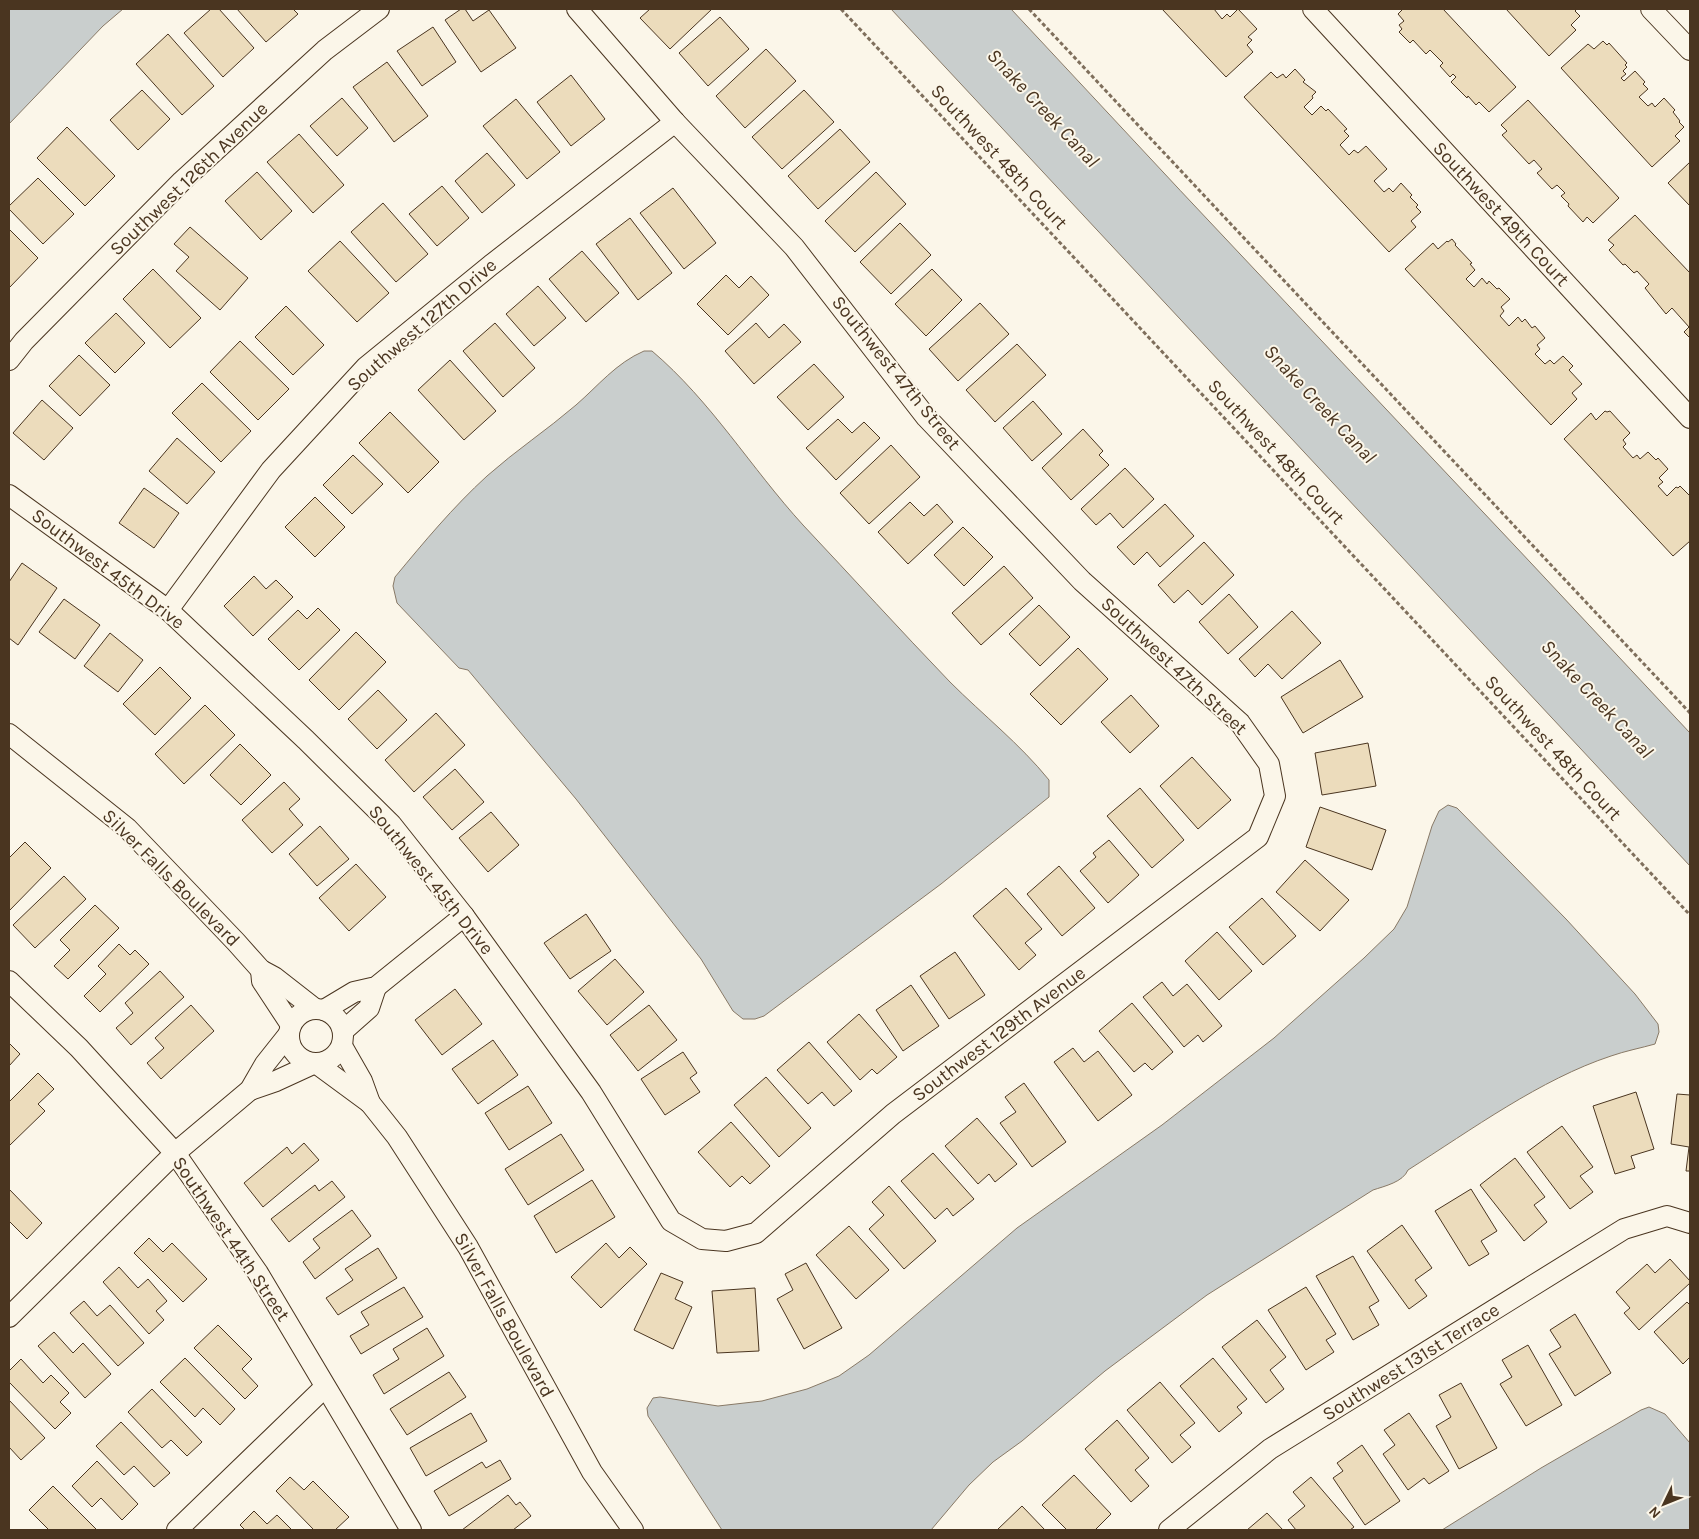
<svg xmlns="http://www.w3.org/2000/svg" width="1699" height="1539" font-family="Karla,sans-serif">
<rect width="100%" height="100%" fill="#fbf6e9"/>
<g fill="#c9cecd" stroke="#887966">
<polygon points="9,9 123,9 103,26 9,124"/>
<path d="M891,9H1011C1236,252 1465,491 1690,733V866Z"/>
<path d="M644,351H652C711,401 751,468 803,525C852,577 900,630 950,682C983,715 1020,744 1049,780V797L941,884L764,1016L755,1019H743L733,1011L701,959L576,799L468,670L459,668L397,603L393,586L395,577C424,542 453,507 487,476C515,451 547,430 576,405C598,386 616,363 644,351Z"/>
<path d="M1448,805L1457,808L1566,919L1635,994L1658,1024L1659,1032L1655,1044C1641,1048 1625,1051 1611,1056C1541,1079 1471,1130 1408,1170C1403,1182 1385,1186 1373,1190L1207,1295L1105,1371L1022,1441L993,1462L969,1485L931,1530H722L648,1416L647,1408L653,1398L660,1397L718,1406L762,1401L807,1389L839,1376L869,1355L1017,1228L1162,1125L1274,1038L1364,958L1394,929L1407,907L1432,826L1439,811Z"/>
<polygon points="1649,1407 1665,1414 1690,1443 1690,1530 1442,1530 1541,1468 1641,1410"/>
</g>
<g fill="#ecdcbc" stroke="#4a3520">
<polygon points="211,9 219,9 254,48 223,77 184,33"/>
<polygon points="237,9 293,9 298,14 266,42"/>
<polygon points="461,9 465,9 473,21 489,10 516,48 481,72 445,20"/>
<polygon points="650,9 712,9 670,49 640,18"/>
<polygon points="1162,9 1214,9 1222,19 1227,14 1230,17 1238,9 1257,29 1248,37 1252,40 1247,45 1253,52 1226,77"/>
<polygon points="1403,9 1443,9 1516,87 1489,112 1479,102 1476,105 1468,96 1467,98 1451,82 1456,77 1453,74 1450,77 1440,66 1443,63 1430,50 1426,54 1413,40 1410,43 1399,32 1402,29 1399,25 1404,21 1398,14"/>
<polygon points="1506,9 1577,9 1575,11 1580,16 1571,25 1576,30 1549,56"/>
<polygon points="720,17 749,49 708,86 679,53"/>
<polygon points="433,27 456,62 422,86 397,51"/>
<polygon points="168,34 214,86 182,115 136,64"/>
<polygon points="1603,41 1607,45 1609,43 1627,63 1625,65 1627,67 1623,71 1626,74 1621,78 1624,81 1635,71 1645,82 1643,84 1648,89 1639,97 1648,106 1652,103 1655,107 1664,98 1675,110 1673,112 1680,121 1679,122 1684,127 1675,136 1680,141 1652,167 1561,68 1588,44 1594,49"/>
<polygon points="766,49 796,81 745,128 716,96"/>
<polygon points="387,62 428,116 394,142 353,87"/>
<polygon points="1295,69 1305,80 1303,82 1316,92 1312,96 1313,98 1304,107 1312,115 1321,106 1326,111 1328,109 1347,129 1344,131 1349,136 1340,145 1349,155 1354,150 1358,153 1366,146 1387,169 1374,181 1384,192 1389,188 1393,192 1401,183 1412,195 1410,197 1418,205 1416,207 1421,212 1411,221 1416,227 1389,252 1244,97 1271,72 1277,78 1283,74 1286,78"/>
<polygon points="571,75 605,119 571,146 537,102"/>
<polygon points="142,90 170,119 138,150 110,120"/>
<polygon points="804,90 834,122 782,169 752,137"/>
<polygon points="342,98 368,128 337,156 310,126"/>
<polygon points="516,99 560,152 527,179 483,126"/>
<polygon points="1528,100 1619,198 1593,223 1587,217 1583,222 1568,206 1569,204 1561,196 1565,193 1557,185 1552,189 1537,173 1542,169 1534,160 1529,164 1502,135 1507,131 1501,125"/>
<polygon points="67,127 115,176 85,206 37,158"/>
<polygon points="840,129 870,162 818,209 788,176"/>
<polygon points="299,134 344,185 313,213 267,162"/>
<polygon points="487,153 515,185 482,213 455,181"/>
<polygon points="1690,162 1690,206 1668,183"/>
<polygon points="257,172 292,211 261,240 225,201"/>
<polygon points="876,172 906,204 855,252 825,221"/>
<polygon points="38,178 74,214 43,244 9,209 9,206"/>
<polygon points="442,186 469,218 437,246 409,214"/>
<polygon points="673,188 716,243 684,269 640,213"/>
<polygon points="383,203 428,254 396,282 351,232"/>
<polygon points="1635,215 1690,273 1690,338 1684,332 1689,327 1672,308 1666,314 1645,288 1649,284 1637,271 1634,273 1625,264 1623,265 1609,250 1614,245 1608,240"/>
<polygon points="630,218 672,273 638,300 596,244"/>
<polygon points="900,223 931,255 891,294 860,262"/>
<polygon points="190,227 248,278 220,310 176,271 189,257 174,244"/>
<polygon points="9,229 38,258 9,288"/>
<polygon points="1452,239 1456,244 1455,245 1472,263 1470,264 1475,270 1466,279 1474,287 1482,278 1487,284 1489,281 1497,289 1499,288 1510,299 1501,307 1504,311 1500,316 1509,326 1518,317 1522,322 1525,319 1532,328 1535,326 1545,338 1537,345 1540,349 1535,354 1545,364 1550,360 1554,364 1563,356 1573,366 1569,370 1582,384 1572,393 1577,399 1551,425 1405,269 1433,243 1438,249 1447,241 1448,242"/>
<polygon points="340,241 389,293 357,322 308,271"/>
<polygon points="582,251 619,293 586,322 549,279"/>
<polygon points="153,269 201,318 170,348 123,299"/>
<polygon points="932,269 962,300 926,336 895,304"/>
<polygon points="726,275 739,288 751,276 769,295 728,335 697,304"/>
<polygon points="538,286 566,318 534,346 506,314"/>
<polygon points="980,303 1009,334 958,381 929,349"/>
<polygon points="286,306 324,345 293,375 255,337"/>
<polygon points="116,313 145,343 115,373 85,343"/>
<polygon points="495,323 535,368 503,397 463,351"/>
<polygon points="756,323 769,338 784,324 801,342 754,384 725,351"/>
<polygon points="240,341 289,389 258,420 210,372"/>
<polygon points="1017,344 1046,375 995,422 966,390"/>
<polygon points="79,355 110,385 80,416 49,386"/>
<polygon points="450,360 496,411 464,440 418,390"/>
<polygon points="814,364 844,397 808,430 777,397"/>
<polygon points="202,383 251,431 221,462 172,413"/>
<polygon points="42,400 73,428 44,460 13,433"/>
<polygon points="1033,401 1062,434 1032,461 1003,428"/>
<polygon points="1605,411 1607,412 1610,411 1630,433 1623,440 1626,444 1623,447 1633,458 1637,455 1640,459 1648,452 1656,460 1658,458 1668,469 1659,478 1663,482 1658,486 1667,496 1676,487 1678,488 1680,486 1690,496 1690,541 1673,556 1564,439 1591,413 1596,420"/>
<polygon points="390,412 439,462 408,493 359,443"/>
<polygon points="838,419 852,433 864,422 880,438 836,480 806,448"/>
<polygon points="1083,429 1103,451 1099,455 1109,465 1071,500 1042,468"/>
<polygon points="177,438 215,472 187,504 149,471"/>
<polygon points="891,445 920,477 869,524 840,493"/>
<polygon points="353,455 383,484 352,514 323,485"/>
<polygon points="1125,468 1154,499 1123,528 1110,513 1096,525 1081,509"/>
<polygon points="144,488 179,513 154,548 119,523"/>
<polygon points="315,497 345,527 315,557 285,527"/>
<polygon points="910,502 924,516 937,504 953,522 908,564 878,532"/>
<polygon points="1165,504 1194,536 1160,567 1147,552 1134,565 1117,547"/>
<polygon points="963,527 993,557 964,586 934,555"/>
<polygon points="1204,542 1234,575 1202,605 1188,590 1174,603 1158,585"/>
<polygon points="22,563 57,588 18,645 9,638 9,582"/>
<polygon points="1004,566 1033,598 981,645 952,613"/>
<polygon points="254,576 266,589 276,580 293,597 253,636 224,606"/>
<polygon points="1229,594 1258,627 1228,654 1199,622"/>
<polygon points="64,599 100,625 75,659 39,632"/>
<polygon points="1039,605 1070,637 1040,666 1009,634"/>
<polygon points="318,608 340,630 299,670 268,639 298,610 307,619"/>
<polygon points="1292,611 1321,643 1282,679 1268,664 1255,677 1239,659"/>
<polygon points="356,632 386,662 339,710 309,680"/>
<polygon points="110,633 143,660 118,692 84,666"/>
<polygon points="1078,648 1108,679 1061,725 1030,694"/>
<polygon points="1340,660 1363,697 1303,733 1281,697"/>
<polygon points="160,667 191,698 155,735 123,704"/>
<polygon points="378,690 407,720 377,749 348,719"/>
<polygon points="1131,695 1159,726 1130,753 1101,722"/>
<polygon points="205,705 235,735 184,784 155,754"/>
<polygon points="436,713 465,745 414,792 385,760"/>
<polygon points="1368,743 1376,786 1322,795 1315,753"/>
<polygon points="240,744 271,775 241,805 210,775"/>
<polygon points="1192,757 1231,800 1198,829 1160,786"/>
<polygon points="455,769 484,802 452,830 423,797"/>
<polygon points="284,782 300,799 289,809 303,825 272,853 242,820"/>
<polygon points="1140,788 1184,840 1152,868 1107,816"/>
<polygon points="1320,807 1386,830 1372,870 1306,847"/>
<polygon points="491,812 519,845 488,872 459,838"/>
<polygon points="320,826 349,859 317,886 289,854"/>
<polygon points="1109,840 1139,875 1108,903 1080,871 1096,857 1093,853"/>
<polygon points="25,842 51,868 9,911 9,858"/>
<polygon points="1305,860 1349,900 1320,931 1276,892"/>
<polygon points="356,864 386,897 349,931 319,898"/>
<polygon points="1059,866 1095,908 1062,936 1027,894"/>
<polygon points="64,876 86,899 35,948 13,925"/>
<polygon points="1006,888 1042,929 1025,943 1036,955 1019,970 973,916"/>
<polygon points="1262,898 1296,936 1263,965 1229,927"/>
<polygon points="95,905 119,928 68,979 54,966 70,950 60,940"/>
<polygon points="586,914 611,951 570,979 544,943"/>
<polygon points="1217,932 1252,971 1219,1000 1185,961"/>
<polygon points="119,944 130,955 135,950 149,964 100,1012 84,996 106,974 98,966"/>
<polygon points="955,952 985,995 949,1019 920,976"/>
<polygon points="615,959 644,992 607,1025 578,991"/>
<polygon points="160,971 184,997 131,1045 116,1028 133,1013 125,1003"/>
<polygon points="1162,982 1173,996 1187,984 1222,1026 1203,1042 1198,1035 1184,1047 1143,997"/>
<polygon points="911,985 939,1026 903,1051 876,1010"/>
<polygon points="455,989 482,1024 442,1055 415,1020"/>
<polygon points="1132,1003 1173,1052 1152,1070 1145,1063 1134,1072 1099,1031"/>
<polygon points="191,1005 214,1031 161,1079 147,1063 164,1048 155,1038"/>
<polygon points="649,1005 677,1040 638,1071 610,1035"/>
<polygon points="859,1014 897,1057 877,1074 872,1069 860,1080 827,1042"/>
<polygon points="493,1040 518,1075 478,1104 452,1069"/>
<polygon points="809,1042 852,1091 834,1106 822,1092 808,1104 777,1070"/>
<polygon points="9,1043 20,1054 9,1066"/>
<polygon points="1073,1048 1084,1062 1098,1051 1132,1095 1098,1121 1054,1062"/>
<polygon points="683,1052 697,1073 690,1078 700,1092 665,1115 641,1079"/>
<polygon points="38,1073 54,1089 38,1104 45,1111 10,1145 9,1144 9,1102"/>
<polygon points="766,1077 811,1128 779,1157 734,1105"/>
<polygon points="1024,1083 1066,1142 1032,1167 1000,1123 1016,1112 1005,1097"/>
<polygon points="528,1086 552,1123 509,1150 485,1113"/>
<polygon points="1636,1092 1654,1149 1631,1156 1635,1168 1615,1174 1593,1106"/>
<polygon points="1677,1094 1690,1095 1690,1171 1686,1171 1689,1147 1671,1144"/>
<polygon points="977,1118 1017,1164 995,1182 989,1174 978,1184 945,1146"/>
<polygon points="731,1122 770,1166 750,1184 742,1176 730,1187 698,1152"/>
<polygon points="1562,1126 1593,1167 1580,1176 1593,1192 1570,1209 1527,1152"/>
<polygon points="561,1134 584,1170 528,1205 505,1169"/>
<polygon points="304,1143 319,1160 263,1207 244,1183 287,1147 292,1154"/>
<polygon points="933,1153 974,1199 953,1216 947,1208 935,1219 901,1181"/>
<polygon points="1515,1158 1545,1197 1534,1205 1547,1222 1524,1241 1480,1185"/>
<polygon points="592,1180 615,1217 556,1253 534,1216"/>
<polygon points="332,1181 345,1197 289,1242 271,1219 315,1185 319,1191"/>
<polygon points="889,1186 936,1241 904,1269 869,1229 884,1215 872,1202"/>
<polygon points="9,1189 42,1223 27,1239 9,1221"/>
<polygon points="1471,1189 1497,1231 1481,1241 1489,1254 1469,1266 1435,1211"/>
<polygon points="352,1210 371,1236 315,1279 303,1262 320,1248 313,1239"/>
<polygon points="1402,1225 1432,1268 1415,1280 1427,1296 1409,1309 1367,1251"/>
<polygon points="849,1226 889,1270 856,1299 816,1255"/>
<polygon points="149,1238 163,1252 172,1243 207,1279 183,1302 134,1253"/>
<polygon points="606,1243 619,1258 630,1247 647,1264 601,1308 571,1277"/>
<polygon points="378,1248 397,1278 338,1315 326,1298 353,1280 345,1269"/>
<polygon points="1353,1256 1379,1301 1369,1307 1379,1325 1353,1340 1316,1276"/>
<polygon points="1670,1259 1690,1281 1690,1283 1639,1330 1624,1313 1630,1308 1616,1292 1647,1264 1655,1273"/>
<polygon points="806,1263 842,1328 804,1349 777,1299 793,1290 785,1274"/>
<polygon points="119,1267 138,1288 148,1279 167,1301 156,1311 164,1320 149,1334 103,1282"/>
<polygon points="661,1273 683,1282 675,1299 692,1307 673,1349 634,1330"/>
<polygon points="404,1287 423,1317 361,1354 350,1336 369,1325 361,1312"/>
<polygon points="1306,1287 1336,1334 1326,1340 1334,1352 1306,1370 1268,1310"/>
<polygon points="755,1288 759,1351 717,1353 712,1291"/>
<polygon points="84,1301 97,1316 110,1305 144,1343 118,1366 70,1313"/>
<polygon points="1687,1302 1690,1305 1690,1357 1683,1364 1654,1332"/>
<polygon points="1575,1314 1611,1373 1575,1396 1549,1354 1561,1347 1550,1330"/>
<polygon points="1257,1320 1286,1357 1270,1370 1284,1389 1266,1403 1222,1347"/>
<polygon points="218,1325 252,1359 242,1369 258,1386 245,1399 194,1348"/>
<polygon points="427,1328 444,1356 384,1394 373,1375 399,1359 393,1349"/>
<polygon points="54,1332 73,1353 83,1343 111,1374 85,1398 38,1346"/>
<polygon points="1528,1345 1562,1405 1526,1426 1500,1384 1512,1377 1502,1360"/>
<polygon points="185,1358 235,1409 220,1425 203,1408 195,1417 160,1382"/>
<polygon points="1213,1358 1247,1399 1237,1407 1242,1413 1219,1432 1180,1386"/>
<polygon points="21,1359 43,1383 51,1375 69,1393 60,1402 71,1413 55,1429 9,1382 9,1371"/>
<polygon points="449,1372 466,1397 407,1435 390,1409"/>
<polygon points="1160,1382 1195,1423 1180,1435 1191,1447 1172,1463 1127,1410"/>
<polygon points="1461,1383 1497,1448 1459,1469 1436,1426 1451,1417 1439,1395"/>
<polygon points="152,1389 202,1442 187,1456 171,1440 162,1448 128,1412"/>
<polygon points="9,1400 45,1438 21,1460 9,1447"/>
<polygon points="471,1413 487,1441 426,1476 410,1448"/>
<polygon points="1409,1413 1449,1471 1429,1484 1424,1478 1408,1490 1383,1454 1395,1445 1384,1430"/>
<polygon points="1117,1420 1149,1458 1135,1470 1149,1486 1131,1502 1085,1449"/>
<polygon points="121,1422 170,1473 154,1487 134,1466 124,1475 96,1446"/>
<polygon points="1362,1445 1400,1501 1365,1525 1333,1478 1343,1471 1337,1463"/>
<polygon points="500,1460 511,1479 449,1516 434,1491 482,1462 486,1468"/>
<polygon points="97,1461 138,1504 122,1520 101,1498 92,1507 72,1486"/>
<polygon points="1074,1475 1111,1514 1095,1530 1067,1530 1042,1505"/>
<polygon points="290,1477 304,1490 313,1481 349,1517 335,1530 314,1530 276,1491"/>
<polygon points="1311,1477 1354,1527 1350,1530 1296,1530 1288,1520 1305,1506 1293,1492"/>
<polygon points="53,1486 97,1530 49,1530 29,1510"/>
<polygon points="508,1495 516,1505 520,1502 531,1516 513,1530 462,1530"/>
<polygon points="1022,1506 1045,1530 997,1530"/>
<polygon points="254,1511 267,1524 277,1515 292,1530 245,1530 240,1525"/>
<polygon points="1267,1513 1283,1530 1247,1530"/>
</g>
<g fill="none" stroke-linecap="round" stroke-linejoin="round">
<g stroke="#4a3520" stroke-width="22">
<g id="street">
<polyline points="1313,9 1690,418"/>
<polyline points="1651,9 1690,50"/>
<polyline points="9,360 24,341 182,181 325,50 379,9"/>
<polyline points="9,495 168,610 306,740 391,824 464,916 591,1092 671,1221 702,1239 726,1241 756,1233 893,1114 1258,837 1275,796 1269,764 1240,723 1082,581 926,417 794,247 675,122 577,9"/>
<polyline points="168,610 271,470 366,367 491,265 675,122"/>
<polyline points="9,734 127,828 236,942 261,970 274,977 315,1009"/>
<polyline points="261,970 262,981 291,1025"/>
<polyline points="9,981 79,1048 175,1153 258,1273 411,1530"/>
<circle cx="316" cy="1036" r="27"/>
<polyline points="324,1010 354,992 376,987 464,916"/>
<polyline points="343,1031 369,1008 376,987"/>
<polyline points="342,1046 362,1081 370,1103"/>
<polyline points="317,1064 370,1103 397,1137 468,1247 592,1472 633,1530"/>
<polyline points="250,1090 276,1081 313,1064"/>
<polyline points="9,1317 175,1153 250,1090 265,1064 288,1035"/>
<polyline points="177,1530 325,1387"/>
<polyline points="1169,1530 1270,1449 1624,1229 1667,1216 1690,1223"/>
</g>
</g>
<g stroke="#7f6f5c" stroke-width="3" stroke-dasharray="4 2.5" stroke-linecap="butt">
<polyline points="841,9 1690,915"/>
<polyline points="1029,9 1690,713"/>
</g>
<use href="#street" stroke="#fbf6e9" stroke-width="20"/>
</g>
<g text-anchor="middle" dominant-baseline="central" stroke-width="4" stroke-linejoin="round" paint-order="stroke">
<g font-size="19" fill="#4a3520" stroke="#fbf6e9">
<text transform="translate(999 157) rotate(47)">Southwest 48th Court</text>
<text transform="translate(189 179) rotate(-44)">Southwest 126th Avenue</text>
<text transform="translate(1501 214) rotate(47)">Southwest 49th Court</text>
<text transform="translate(422 325) rotate(-41)">Southwest 127th Drive</text>
<text transform="translate(896 373) rotate(51)">Southwest 47th Street</text>
<text transform="translate(1276 452) rotate(47)">Southwest 48th Court</text>
<text transform="translate(108 569) rotate(37)">Southwest 45th Drive</text>
<text transform="translate(1174 666) rotate(43)">Southwest 47th Street</text>
<text transform="translate(1553 748) rotate(47)">Southwest 48th Court</text>
<text transform="translate(171 878) rotate(45)">Silver Falls Boulevard</text>
<text transform="translate(431 880) rotate(51)">Southwest 45th Drive</text>
<text transform="translate(999 1034) rotate(-37)">Southwest 129th Avenue</text>
<text transform="translate(231 1239) rotate(56)">Southwest 44th Street</text>
<text transform="translate(504 1315) rotate(61)">Silver Falls Boulevard</text>
<text transform="translate(1411 1362) rotate(-32)">Southwest 131st Terrace</text>
</g>
<g font-size="20" font-style="italic" fill="#4a3520" stroke="#fbf6e9">
<text transform="translate(1043 108) rotate(47)">Snake Creek Canal</text>
<text transform="translate(1320 404) rotate(47)">Snake Creek Canal</text>
<text transform="translate(1597 699) rotate(47)">Snake Creek Canal</text>
</g>
</g>
<rect width="1699" height="1539" fill="none" stroke="#4a3520" stroke-width="20"/>
<g transform="translate(1664 1504) rotate(227)" stroke="#fbf6e9" stroke-width="4" paint-order="stroke">
<path d="M0-4L9 19L0 12L-9 19Z" fill="#4a3520"/>
<text y="-8" font-size="14" font-weight="bold" text-anchor="middle" fill="#4a3520">N</text>
</g>
</svg>
